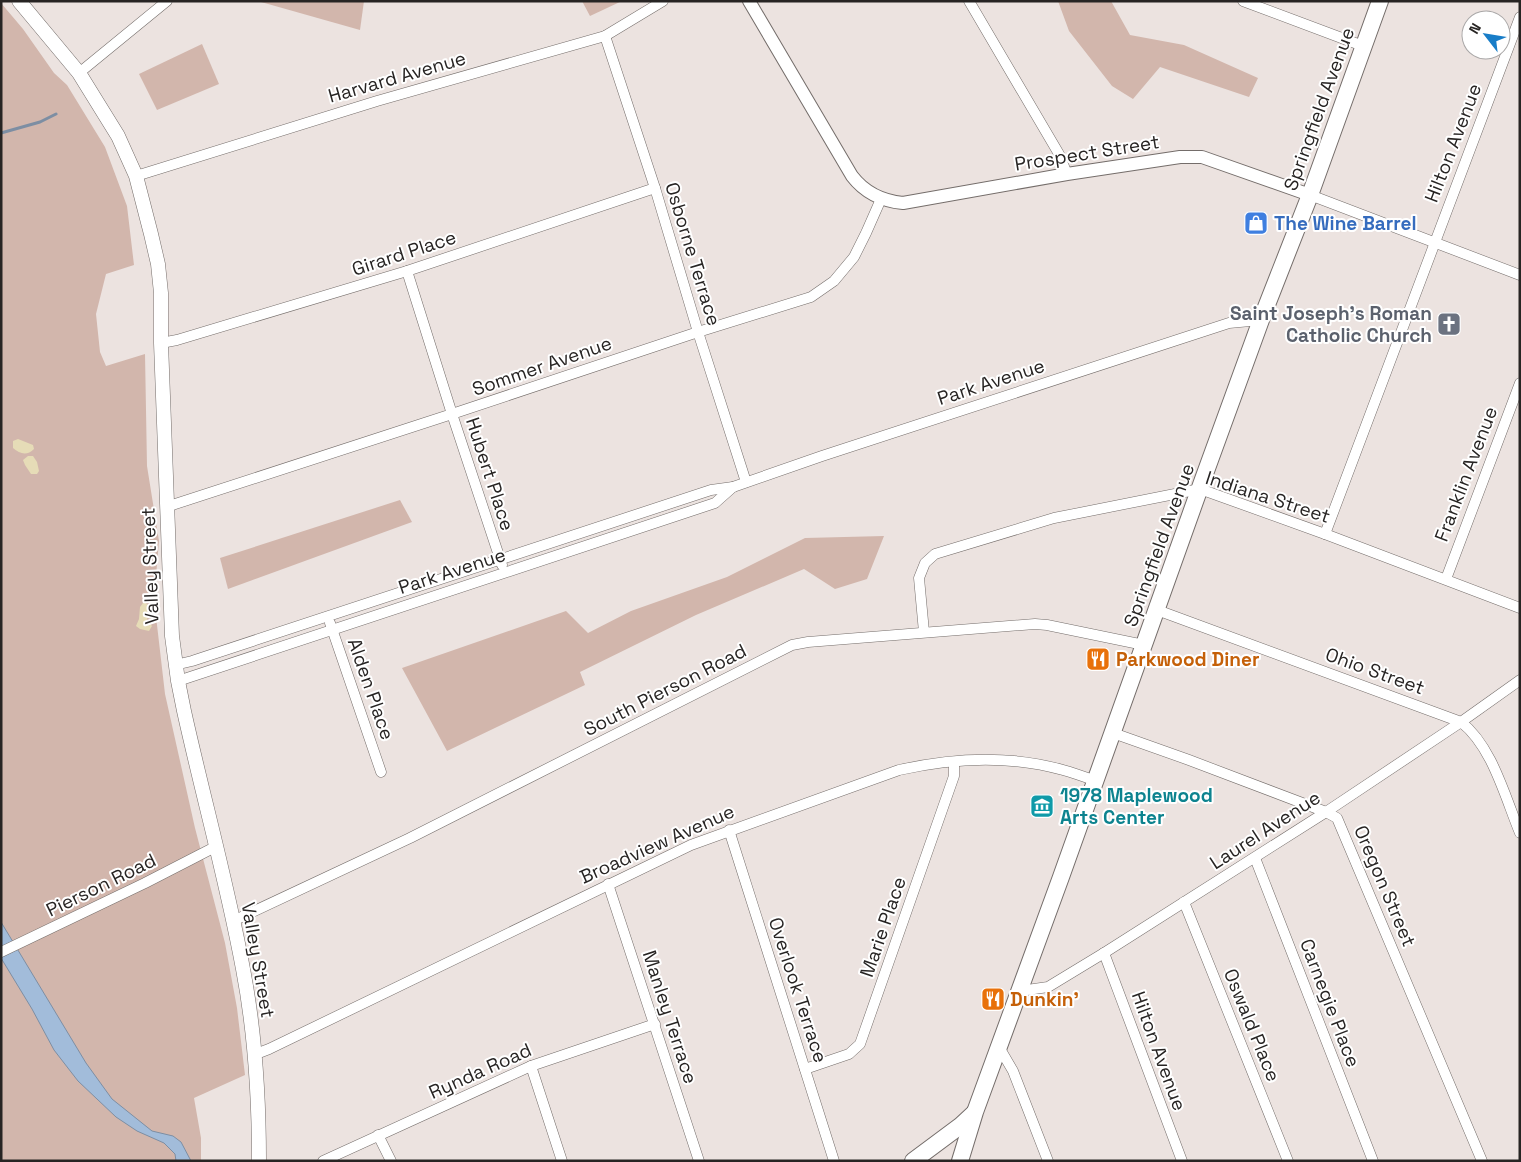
<svg xmlns="http://www.w3.org/2000/svg" width="1521" height="1162" font-family="'Space Grotesk',sans-serif">
<rect width="100%" height="100%" fill="#ece3e0"/>
<g fill="#d2b6ac">
<polygon points="262,1 364,1 360,30 261,2"/>
<polygon points="582,1 622,1 590,16"/>
<polygon points="1058,1 1111,1 1130,35 1184,45 1258,78 1249,97 1160,67 1133,99 1112,86 1069,31"/>
<polygon points="1,3 23,29 54,73 67,85 105,147 127,206 134,265 106,274 96,314 100,352 106,366 145,354 147,466 159,541 154,599 165,694 195,828 225,943 237,1008 245,1075 194,1098 201,1138 201,1161 1,1161"/>
<polygon points="202,44 219,84 157,110 139,74"/>
<polygon points="400,500 412,522 228,589 220,558"/>
<polygon points="884,536 867,579 835,589 804,569 696,615 580,672 585,685 447,751 402,668 566,611 588,633 631,611 727,577 805,538"/>
</g>
<g fill="#e6dcb7">
<path d="M18,439L33,445L34,449C27,456 20,454 13,448V441Z"/>
<polygon points="28,456 33,456 37,462 39,471 37,474 31,474 25,465 23,460"/>
<polygon points="143,603 146,603 149,607 147,620 152,626 149,631 140,629 136,626 139,619 140,607"/>
</g>
<polygon fill="#a2bcda" stroke="#7d8ea3" points="1,922 86,1063 112,1099 152,1131 173,1136 181,1142 191,1161 176,1161 175,1154 164,1143 137,1131 116,1117 78,1081 54,1050 32,1009 1,958"/>
<g fill="none" stroke-linecap="round" stroke-linejoin="round">
<polyline stroke="#7d8ea3" stroke-width="3" points="1,133 40,122 56,114"/>
<g stroke="#746d6a" stroke-width="11">
<g id="minor">
<polyline points="969,1 1059,154 1067,174"/>
<polyline points="1243,1 1363,46"/>
<polyline points="605,36 655,188 698,332 746,482"/>
<polyline points="79,73 167,1"/>
<polyline points="136,176 377,101 605,36 663,1"/>
<polyline points="1310,195 1520,275"/>
<polyline points="407,271 452,414 502,565"/>
<polyline points="161,343 177,340 407,271 655,188"/>
<polyline points="166,507 452,414 698,332 811,297 834,281 854,257 866,233 881,199"/>
<polyline points="1325,534 1520,17"/>
<polyline points="1446,579 1520,383"/>
<path d="M1157,610L1461,722C1492,746 1505,797 1520,833"/>
<polyline points="330,623 381,772"/>
<polyline points="924,632 919,578 925,563 935,554 1054,518 1200,489 1325,534 1520,608"/>
<polyline points="175,665 192,661 711,490 733,487 822,456 1229,323 1261,320"/>
<polyline points="178,681 715,503 733,487"/>
<polyline points="1113,733 1189,760 1326,812 1337,818 1482,1161"/>
<polyline points="729,830 834,1161"/>
<polyline points="1255,858 1373,1161"/>
<polyline points="608,884 699,1161"/>
<polyline points="1184,902 1288,1161"/>
<polyline points="233,921 410,838 792,645 808,642 1035,624 1047,625 1144,645"/>
<polyline points="1,952 145,883 215,847"/>
<polyline points="1104,953 1182,1161"/>
<polyline points="1020,991 1048,987 1104,953 1326,812 1461,722 1520,680"/>
<polyline points="999,1047 1013,1071 1048,1161"/>
<path d="M256,1054L269,1049L691,845L899,770C952,758 1010,755 1063,770C1074,773 1085,777 1096,781"/>
<polyline points="531,1066 562,1161"/>
<polyline points="805,1069 849,1054 860,1044 954,776 954,762"/>
<polyline points="378,1135 391,1161"/>
<polyline points="323,1161 531,1066 655,1024"/>
</g>
</g>
<g stroke="#746d6a" stroke-width="14">
<path id="tertiary" d="M749,1L852,176C865,193 882,201 903,203L1067,174L1180,157H1202L1310,195"/>
</g>
<g stroke="#746d6a" stroke-width="15">
<path id="secondary" d="M19,1L79,73L118,136L136,176L151,234L158,264L161,293V343L172,636L178,681L184,711C203,797 227,882 243,969C255,1032 259,1096 259,1161"/>
</g>
<g stroke="#746d6a" stroke-width="18">
<g id="primary">
<polyline points="913,1161 960,1126 974,1113"/>
<polyline points="960,1161 975,1112 1061,877 1202,482 1261,320 1310,195 1380,1"/>
</g>
</g>
<use href="#minor" stroke="#fff" stroke-width="10"/>
<use href="#tertiary" stroke="#fff" stroke-width="12"/>
<use href="#secondary" stroke="#fff" stroke-width="14"/>
<use href="#primary" stroke="#fff" stroke-width="16"/>
</g>
<defs>
<g id="shop-square" transform="scale(1.25)"><rect x="-9" y="-9" width="18" height="18" rx="4" fill="#3f7fe0" stroke="#fff"/><path d="M-5-2.5h2.3a2.7 3.5 0 0 1 5.4 0H5L5.5 6h-11ZM-1.5-2.5h3a1.5 2.3 0 0 0-3 0Z" fill="#fff"/></g>
<g id="church-square" transform="scale(1.25)"><rect x="-9" y="-9" width="18" height="18" rx="4" fill="#6b7280" stroke="#fff"/><path d="M-1.2-6h2.4v3.5h3.3v2.4h-3.3V6h-2.4V-.1h-3.3v-2.4h3.3Z" fill="#fff"/></g>
<g id="restaurant-square" transform="scale(1.25)"><rect x="-9" y="-9" width="18" height="18" rx="4" fill="#e8710a" stroke="#fff"/><path d="M-5-6h1v4h1v-4h1v4h1v-4h1v5L-1.5 .5V6h-2V.5L-5-1ZM5-6V6H3V1.5H1.5Q1.5-4 5-6Z" fill="#fff"/></g>
<g id="museum-square" transform="scale(1.25)"><rect x="-9" y="-9" width="18" height="18" rx="4" fill="#0f9aa8" stroke="#fff"/><path d="M0-6L6-3V-2H-6V-3ZM-5-1h2V3h-2ZM-1-1h2V3h-2ZM3-1h2V3H3ZM-6 4H6V6H-6Z" fill="#fff"/></g>
</defs>
<g fill-rule="evenodd">
<use href="#shop-square" x="1256" y="223"/>
<use href="#church-square" x="1449" y="324"/>
<use href="#restaurant-square" x="1098" y="659"/>
<use href="#museum-square" x="1042" y="806"/>
<use href="#restaurant-square" x="993" y="999"/>
</g>
<g text-anchor="middle" dominant-baseline="central" stroke-width="4" stroke-linejoin="round" paint-order="stroke">
<g font-size="19" fill="#272423" stroke="#fff">
<text transform="translate(397 77) rotate(-16)">Harvard Avenue</text>
<text transform="translate(1319 109) rotate(-70)">Springfield Avenue</text>
<text transform="translate(1453 143) rotate(-69)">Hilton Avenue</text>
<text transform="translate(1087 153) rotate(-9)">Prospect Street</text>
<text transform="translate(404 253) rotate(-18)">Girard Place</text>
<text transform="translate(693 254) rotate(73)">Osborne Terrace</text>
<text transform="translate(542 366) rotate(-19)">Sommer Avenue</text>
<text transform="translate(991 382) rotate(-18)">Park Avenue</text>
<text transform="translate(490 474) rotate(72)">Hubert Place</text>
<text transform="translate(1466 474) rotate(-69)">Franklin Avenue</text>
<text transform="translate(1268 497) rotate(18)">Indiana Street</text>
<text transform="translate(1159 545) rotate(-70)">Springfield Avenue</text>
<text transform="translate(150 566) rotate(-92)">Valley Street</text>
<text transform="translate(452 571) rotate(-18)">Park Avenue</text>
<text transform="translate(1375 671) rotate(20)">Ohio Street</text>
<text transform="translate(371 689) rotate(71)">Alden Place</text>
<text transform="translate(665 690) rotate(-27)">South Pierson Road</text>
<text transform="translate(1265 830) rotate(-33)">Laurel Avenue</text>
<text transform="translate(657 844) rotate(-24)">Broadview Avenue</text>
<text transform="translate(101 885) rotate(-26)">Pierson Road</text>
<text transform="translate(1385 886) rotate(67)">Oregon Street</text>
<text transform="translate(883 927) rotate(-71)">Marie Place</text>
<text transform="translate(258 960) rotate(80)">Valley Street</text>
<text transform="translate(798 990) rotate(72)">Overlook Terrace</text>
<text transform="translate(1330 1003) rotate(69)">Carnegie Place</text>
<text transform="translate(670 1017) rotate(72)">Manley Terrace</text>
<text transform="translate(1252 1025) rotate(68)">Oswald Place</text>
<text transform="translate(1159 1051) rotate(70)">Hilton Avenue</text>
<text transform="translate(480 1071) rotate(-24)">Rynda Road</text>
</g>
<g font-size="19" font-weight="bold" fill="#366cbe" stroke="#fff" text-anchor="start">
<text x="1274" y="223">The Wine Barrel</text>
</g>
<g font-size="19" font-weight="bold" fill="#5b616d" stroke="#fff" text-anchor="end">
<text x="1432" y="313">Saint Joseph's Roman<tspan x="1432" dy="22">Catholic Church</tspan></text>
</g>
<g font-size="19" font-weight="bold" fill="#c56008" stroke="#fff" text-anchor="start">
<text x="1116" y="659">Parkwood Diner</text>
<text x="1010" y="999">Dunkin'</text>
</g>
<g font-size="19" font-weight="bold" fill="#0d838f" stroke="#fff" text-anchor="start">
<text x="1060" y="795">1978 Maplewood<tspan x="1060" dy="22">Arts Center</tspan></text>
</g>
</g>
<rect width="1521" height="1162" fill="none" stroke="#272423" stroke-width="5"/>
<g transform="translate(1486 35) rotate(301)"><circle r="24" fill="#ffffff" stroke="#a9a7a7"/>
<path d="M0-4L9 19L0 12L-9 19Z" fill="#187dc8"/>
<text y="-8" font-size="14" font-weight="bold" text-anchor="middle" fill="#272423">N</text>
</g>
</svg>
